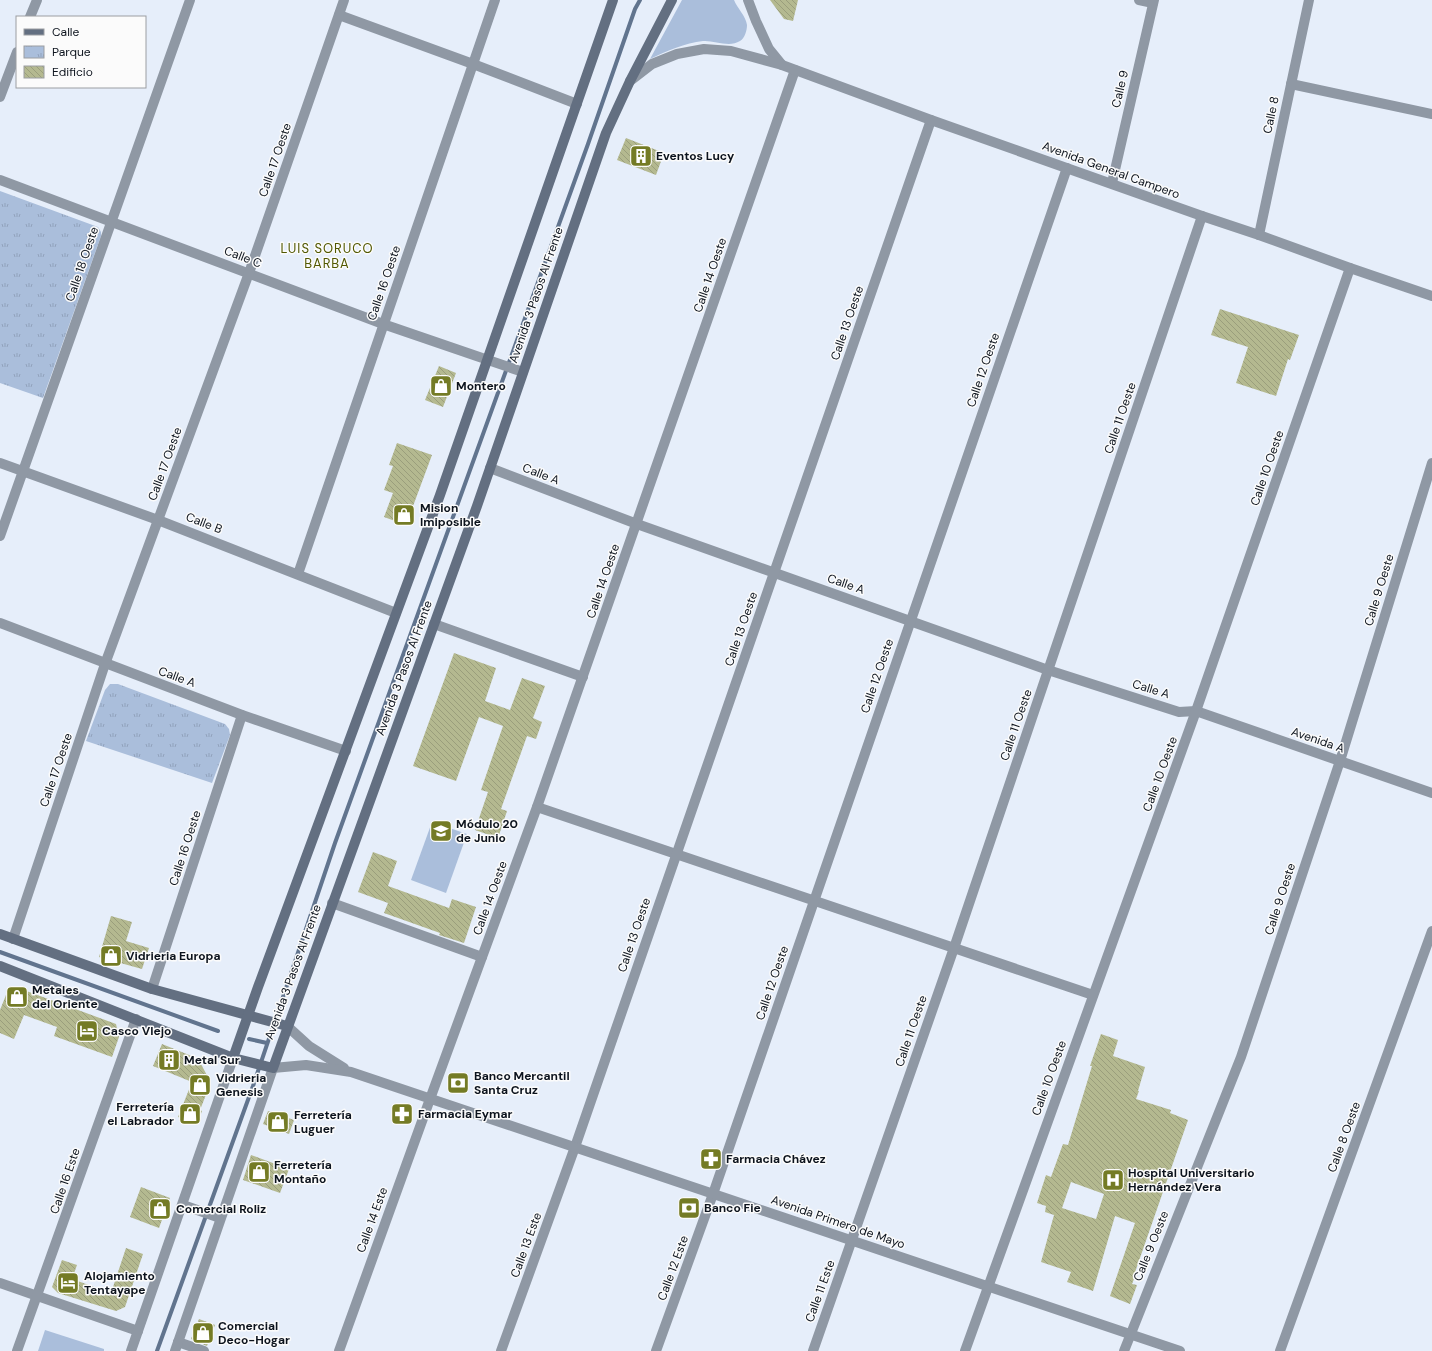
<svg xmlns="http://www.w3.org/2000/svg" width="1432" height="1351" font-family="'DM Sans',sans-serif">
<defs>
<pattern id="park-tufts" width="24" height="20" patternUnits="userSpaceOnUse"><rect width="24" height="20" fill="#aabedb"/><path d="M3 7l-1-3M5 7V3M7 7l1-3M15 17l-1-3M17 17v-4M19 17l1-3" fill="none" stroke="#91a2bc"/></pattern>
<pattern id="building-back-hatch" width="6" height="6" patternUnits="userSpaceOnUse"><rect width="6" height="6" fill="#b4b990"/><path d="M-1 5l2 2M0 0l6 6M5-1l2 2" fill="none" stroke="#9a9e7c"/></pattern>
</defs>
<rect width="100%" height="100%" fill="#e6eefa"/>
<g fill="#aabedb">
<path d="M682,0H734C737,8 746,16 747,25C747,30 745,38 740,41C729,48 714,40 703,41C685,43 667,51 650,59Z"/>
<polygon points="432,822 467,834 446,893 411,880"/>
<polygon points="45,1330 104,1349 104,1351 38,1351"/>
</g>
<g fill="url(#park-tufts)">
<polygon points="0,191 98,227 101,232 101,236 43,398 0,383"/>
<polygon points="110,684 118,684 225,724 229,729 230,735 212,783 86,741 105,690"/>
</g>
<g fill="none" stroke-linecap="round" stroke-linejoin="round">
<g stroke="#61748e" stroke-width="4">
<polyline points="0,952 218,1031"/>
<polyline points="249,1039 267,1043"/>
<polyline points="157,1351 253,1086 335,843 588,144 635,9 640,0"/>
</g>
</g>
<g fill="url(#building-back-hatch)" fill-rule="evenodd">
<polygon points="770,0 798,0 793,21 784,19"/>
<polygon points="626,138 664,153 656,175 617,160"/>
<polygon points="1220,309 1299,335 1290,360 1288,359 1276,396 1236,383 1248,347 1211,335"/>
<polygon points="439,366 456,373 443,407 425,400"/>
<polygon points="397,443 432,455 406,525 384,517 393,493 384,490 393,466 389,465"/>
<polygon points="454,653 496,668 485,701 510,710 522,678 545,686 533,718 542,722 536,739 527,736 501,809 507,811 498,838 475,830 488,792 481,790 503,726 479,717 456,781 413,766"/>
<polygon points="373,852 397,861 388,886 449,908 452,899 476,907 464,943 439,935 440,933 384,913 388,903 358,892"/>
<polygon points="111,916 132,922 126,941 149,948 142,969 99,957"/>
<polygon points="21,989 116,1024 119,1037 112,1057 54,1036 57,1027 24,1015 14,1039 0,1033 0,1010 6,995 11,990"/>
<path d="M1101,1034L1118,1040L1113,1056L1145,1067L1138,1091H1139L1136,1099L1171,1110L1170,1113L1188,1120L1133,1278L1134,1279L1132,1284L1137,1285L1130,1304L1110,1296L1135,1223L1115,1216L1093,1291L1067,1282L1071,1272L1041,1262L1054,1215L1045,1212L1046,1206L1037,1203L1046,1175L1051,1177L1063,1144L1068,1145L1092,1066H1090ZM1071,1182L1104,1194L1096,1219L1062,1208Z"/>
<polygon points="162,1044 194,1057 202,1066 209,1079 209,1087 200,1110 202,1111 197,1124 178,1117 192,1082 153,1066"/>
<polygon points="268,1111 294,1120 289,1134 263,1124"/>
<polygon points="251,1155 289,1169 280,1193 243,1180"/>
<polygon points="141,1187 170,1198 159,1228 130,1217"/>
<polygon points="126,1248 143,1254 125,1307 116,1311 58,1293 52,1287 62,1260 77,1265 72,1279 111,1293"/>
<polygon points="199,1319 215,1325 207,1346 191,1339"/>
</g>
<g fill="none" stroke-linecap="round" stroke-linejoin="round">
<g stroke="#8f98a4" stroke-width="10">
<polyline points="1139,0 1153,3"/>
<polyline points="339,15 473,64 577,104"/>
<polyline points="30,17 37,0"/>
<polyline points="1291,84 1432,114"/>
<polyline points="0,97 17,52"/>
<polyline points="0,180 383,324 523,372"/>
<polyline points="1112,183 1154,0"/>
<polyline points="1259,235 1309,0"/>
<polyline points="0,463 158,520 396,613"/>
<polyline points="490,468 637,524 1048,670 1179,712 1196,711 1432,793"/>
<polyline points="0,536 190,0"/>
<polyline points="298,574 495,0"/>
<polyline points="0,623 242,715 346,751"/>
<polyline points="434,624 583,677"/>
<polyline points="537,807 1093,995"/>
<polyline points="332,903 482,957"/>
<polyline points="13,939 105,664 249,273 344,0"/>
<polyline points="152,989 242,715"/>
<polyline points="0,1283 138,1331"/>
<polyline points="178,1342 204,1351"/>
<polyline points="17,1351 136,1019"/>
<polyline points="339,1351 430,1099 537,807 795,70"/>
<polyline points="501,1351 575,1147 931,120"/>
<polyline points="656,1351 713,1194 1067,168"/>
<polyline points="813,1351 954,948 1202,216"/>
<polyline points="965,1351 1196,711 1350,268"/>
<polyline points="1124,1351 1241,1057 1340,761 1432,463"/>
<polyline points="1280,1351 1432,931"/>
</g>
<g stroke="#8f98a4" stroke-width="10">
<polyline points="748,0 756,21 769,49 782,65"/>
<polyline points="630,81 652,64 677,54 704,49 731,51 782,65 931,120 1202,216 1259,235 1350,268 1432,296"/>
<polyline points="287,1026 309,1046 344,1068"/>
<polyline points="183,1205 220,1218"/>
<polyline points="131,1351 233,1058"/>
<polyline points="175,1351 273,1068 306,1065 351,1072 1180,1351"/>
</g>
<g stroke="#636f81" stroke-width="10">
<polyline points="0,934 152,989 287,1026"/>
<polyline points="0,966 233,1058 273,1068 477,506 606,133 630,81 672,0"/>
<polyline points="233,1058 258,987 440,495 613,0"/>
</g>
</g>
<defs>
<g id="building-square" transform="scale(1.15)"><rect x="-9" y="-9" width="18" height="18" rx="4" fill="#747b25" stroke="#fbfbfb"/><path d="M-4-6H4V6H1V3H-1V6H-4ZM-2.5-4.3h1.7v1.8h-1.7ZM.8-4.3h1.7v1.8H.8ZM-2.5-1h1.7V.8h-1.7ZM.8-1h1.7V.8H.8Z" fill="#fff"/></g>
<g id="shop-square" transform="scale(1.15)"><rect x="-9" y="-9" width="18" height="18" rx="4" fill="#747b25" stroke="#fbfbfb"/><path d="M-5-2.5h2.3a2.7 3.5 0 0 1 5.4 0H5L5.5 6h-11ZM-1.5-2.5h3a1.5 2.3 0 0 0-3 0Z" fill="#fff"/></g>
<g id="school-square" transform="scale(1.15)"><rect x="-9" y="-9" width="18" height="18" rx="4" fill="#747b25" stroke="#fbfbfb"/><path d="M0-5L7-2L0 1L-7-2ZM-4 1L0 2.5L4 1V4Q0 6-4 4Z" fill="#fff"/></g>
<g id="hotel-square" transform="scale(1.15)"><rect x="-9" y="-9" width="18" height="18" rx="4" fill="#747b25" stroke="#fbfbfb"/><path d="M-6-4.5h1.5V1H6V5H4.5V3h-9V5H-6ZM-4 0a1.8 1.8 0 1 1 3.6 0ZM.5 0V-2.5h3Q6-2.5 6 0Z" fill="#fff"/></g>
<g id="bank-square" transform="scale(1.15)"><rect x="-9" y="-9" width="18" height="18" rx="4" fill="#747b25" stroke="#fbfbfb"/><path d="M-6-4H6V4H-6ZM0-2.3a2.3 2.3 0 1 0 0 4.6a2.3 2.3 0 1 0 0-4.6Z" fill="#fff"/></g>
<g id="pharmacy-square" transform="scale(1.15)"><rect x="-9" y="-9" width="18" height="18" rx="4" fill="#747b25" stroke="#fbfbfb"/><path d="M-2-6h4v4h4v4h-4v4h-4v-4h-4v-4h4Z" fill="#fff"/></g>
<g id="hospital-square" transform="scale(1.15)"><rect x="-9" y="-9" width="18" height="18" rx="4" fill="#747b25" stroke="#fbfbfb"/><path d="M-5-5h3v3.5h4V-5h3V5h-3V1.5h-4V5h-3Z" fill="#fff"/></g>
</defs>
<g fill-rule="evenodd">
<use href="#building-square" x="641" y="156"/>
<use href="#shop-square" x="441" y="386"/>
<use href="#shop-square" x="404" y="515"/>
<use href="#school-square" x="441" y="831"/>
<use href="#shop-square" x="111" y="956"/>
<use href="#shop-square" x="17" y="997"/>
<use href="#hotel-square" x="87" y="1031"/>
<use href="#building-square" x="169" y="1060"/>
<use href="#bank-square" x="458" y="1083"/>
<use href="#shop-square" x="200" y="1085"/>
<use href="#shop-square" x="190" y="1114"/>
<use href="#pharmacy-square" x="402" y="1114"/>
<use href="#shop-square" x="278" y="1122"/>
<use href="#pharmacy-square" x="711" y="1159"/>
<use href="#shop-square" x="259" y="1172"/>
<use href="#hospital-square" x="1113" y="1180"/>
<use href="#bank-square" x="689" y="1208"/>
<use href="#shop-square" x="160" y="1209"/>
<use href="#hotel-square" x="68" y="1283"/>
<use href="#shop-square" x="203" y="1333"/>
</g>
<g text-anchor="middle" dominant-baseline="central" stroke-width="3" stroke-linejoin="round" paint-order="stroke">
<g font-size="12" fill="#0c131d" stroke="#fbfbfb">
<text transform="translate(1120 89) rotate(-77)">Calle 9</text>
<text transform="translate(1271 115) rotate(-78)">Calle 8</text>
<text transform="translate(275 160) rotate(-71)">Calle 17 Oeste</text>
<text transform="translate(1111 170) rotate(20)">Avenida General Campero</text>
<text transform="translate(243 257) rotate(21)">Calle C</text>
<text transform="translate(82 264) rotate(-71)">Calle 18 Oeste</text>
<text transform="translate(710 275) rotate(-71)">Calle 14 Oeste</text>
<text transform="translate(384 283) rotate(-71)">Calle 16 Oeste</text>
<text transform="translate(536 295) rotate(-71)">Avenida 3 Pasos Al Frente</text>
<text transform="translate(847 323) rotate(-71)">Calle 13 Oeste</text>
<text transform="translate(983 370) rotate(-71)">Calle 12 Oeste</text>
<text transform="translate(1120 418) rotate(-71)">Calle 11 Oeste</text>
<text transform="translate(165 464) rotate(-70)">Calle 17 Oeste</text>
<text transform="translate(1267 468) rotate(-71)">Calle 10 Oeste</text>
<text transform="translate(541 474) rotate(21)">Calle A</text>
<text transform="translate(204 523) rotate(21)">Calle B</text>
<text transform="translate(603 581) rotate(-71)">Calle 14 Oeste</text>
<text transform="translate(846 584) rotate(19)">Calle A</text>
<text transform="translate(1379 590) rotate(-73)">Calle 9 Oeste</text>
<text transform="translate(741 629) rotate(-71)">Calle 13 Oeste</text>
<text transform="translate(404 668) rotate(-70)">Avenida 3 Pasos Al Frente</text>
<text transform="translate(877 676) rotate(-71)">Calle 12 Oeste</text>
<text transform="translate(177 677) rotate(20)">Calle A</text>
<text transform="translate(1151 689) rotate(17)">Calle A</text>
<text transform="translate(1016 725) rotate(-71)">Calle 11 Oeste</text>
<text transform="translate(1318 740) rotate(19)">Avenida A</text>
<text transform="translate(56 770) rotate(-71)">Calle 17 Oeste</text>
<text transform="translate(1160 774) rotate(-70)">Calle 10 Oeste</text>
<text transform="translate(185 848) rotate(-72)">Calle 16 Oeste</text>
<text transform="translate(490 898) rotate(-70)">Calle 14 Oeste</text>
<text transform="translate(1280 899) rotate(-72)">Calle 9 Oeste</text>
<text transform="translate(634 935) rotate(-71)">Calle 13 Oeste</text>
<text transform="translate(293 972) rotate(-70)">Avenida 3 Pasos Al Frente</text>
<text transform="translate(772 983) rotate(-71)">Calle 12 Oeste</text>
<text transform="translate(911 1031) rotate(-71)">Calle 11 Oeste</text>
<text transform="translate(1049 1078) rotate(-70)">Calle 10 Oeste</text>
<text transform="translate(1344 1137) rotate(-70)">Calle 8 Oeste</text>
<text transform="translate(65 1181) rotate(-71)">Calle 16 Este</text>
<text transform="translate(372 1220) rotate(-70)">Calle 14 Este</text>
<text transform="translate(838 1222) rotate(19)">Avenida Primero de Mayo</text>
<text transform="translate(526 1245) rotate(-70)">Calle 13 Este</text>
<text transform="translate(1151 1246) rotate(-68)">Calle 9 Oeste</text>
<text transform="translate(673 1268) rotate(-70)">Calle 12 Este</text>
<text transform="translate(820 1291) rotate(-70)">Calle 11 Este</text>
</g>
<g font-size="12" font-weight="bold" fill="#0c131d" stroke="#fbfbfb" text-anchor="start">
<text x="656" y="156">Eventos Lucy</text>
<text x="456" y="386">Montero</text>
<text x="420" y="508">Mision<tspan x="420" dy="14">Imiposible</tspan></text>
<text x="456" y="824">Módulo 20<tspan x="456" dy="14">de Junio</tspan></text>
<text x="126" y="956">Vidrieria Europa</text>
<text x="32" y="990">Metales<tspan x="32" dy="14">del Oriente</tspan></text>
<text x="102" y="1031">Casco VIejo</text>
<text x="184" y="1060">Metal Sur</text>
<text x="474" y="1076">Banco Mercantil<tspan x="474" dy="14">Santa Cruz</tspan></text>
<text x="216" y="1078">Vidrieria<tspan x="216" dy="14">Genesis</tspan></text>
<text x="174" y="1107" text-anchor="end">Ferretería<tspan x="174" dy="14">el Labrador</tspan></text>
<text x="418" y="1114">Farmacia Eymar</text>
<text x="294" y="1115">Ferretería<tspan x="294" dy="14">Luguer</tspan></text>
<text x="726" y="1159">Farmacia Chávez</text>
<text x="274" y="1165">Ferretería<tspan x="274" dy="14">Montaño</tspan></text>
<text x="1128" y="1173">Hospital Universitario<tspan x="1128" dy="14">Hernández Vera</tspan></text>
<text x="704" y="1208">Banco Fie</text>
<text x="176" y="1209">Comercial Roliz</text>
<text x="84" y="1276">Alojamiento<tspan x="84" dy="14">Tentayape</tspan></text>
<text x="218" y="1326">Comercial<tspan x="218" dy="14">Deco-Hogar</tspan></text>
</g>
<g font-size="13" letter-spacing="1" fill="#525800" stroke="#fbfbfb">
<text x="327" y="248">LUIS SORUCO<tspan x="327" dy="15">BARBA</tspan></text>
</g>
</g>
<rect x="16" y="16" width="130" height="72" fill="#fbfbfb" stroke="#9b9ea2"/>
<rect x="24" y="29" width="20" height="6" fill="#636f81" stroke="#9b9ea2"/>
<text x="52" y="36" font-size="12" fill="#0c131d">Calle</text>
<rect x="24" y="46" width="20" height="12" fill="url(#park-tufts)" stroke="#9b9ea2"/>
<text x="52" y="56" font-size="12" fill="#0c131d">Parque</text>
<rect x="24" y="66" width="20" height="12" fill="url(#building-back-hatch)" stroke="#9b9ea2"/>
<text x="52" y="76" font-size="12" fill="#0c131d">Edificio</text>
</svg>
